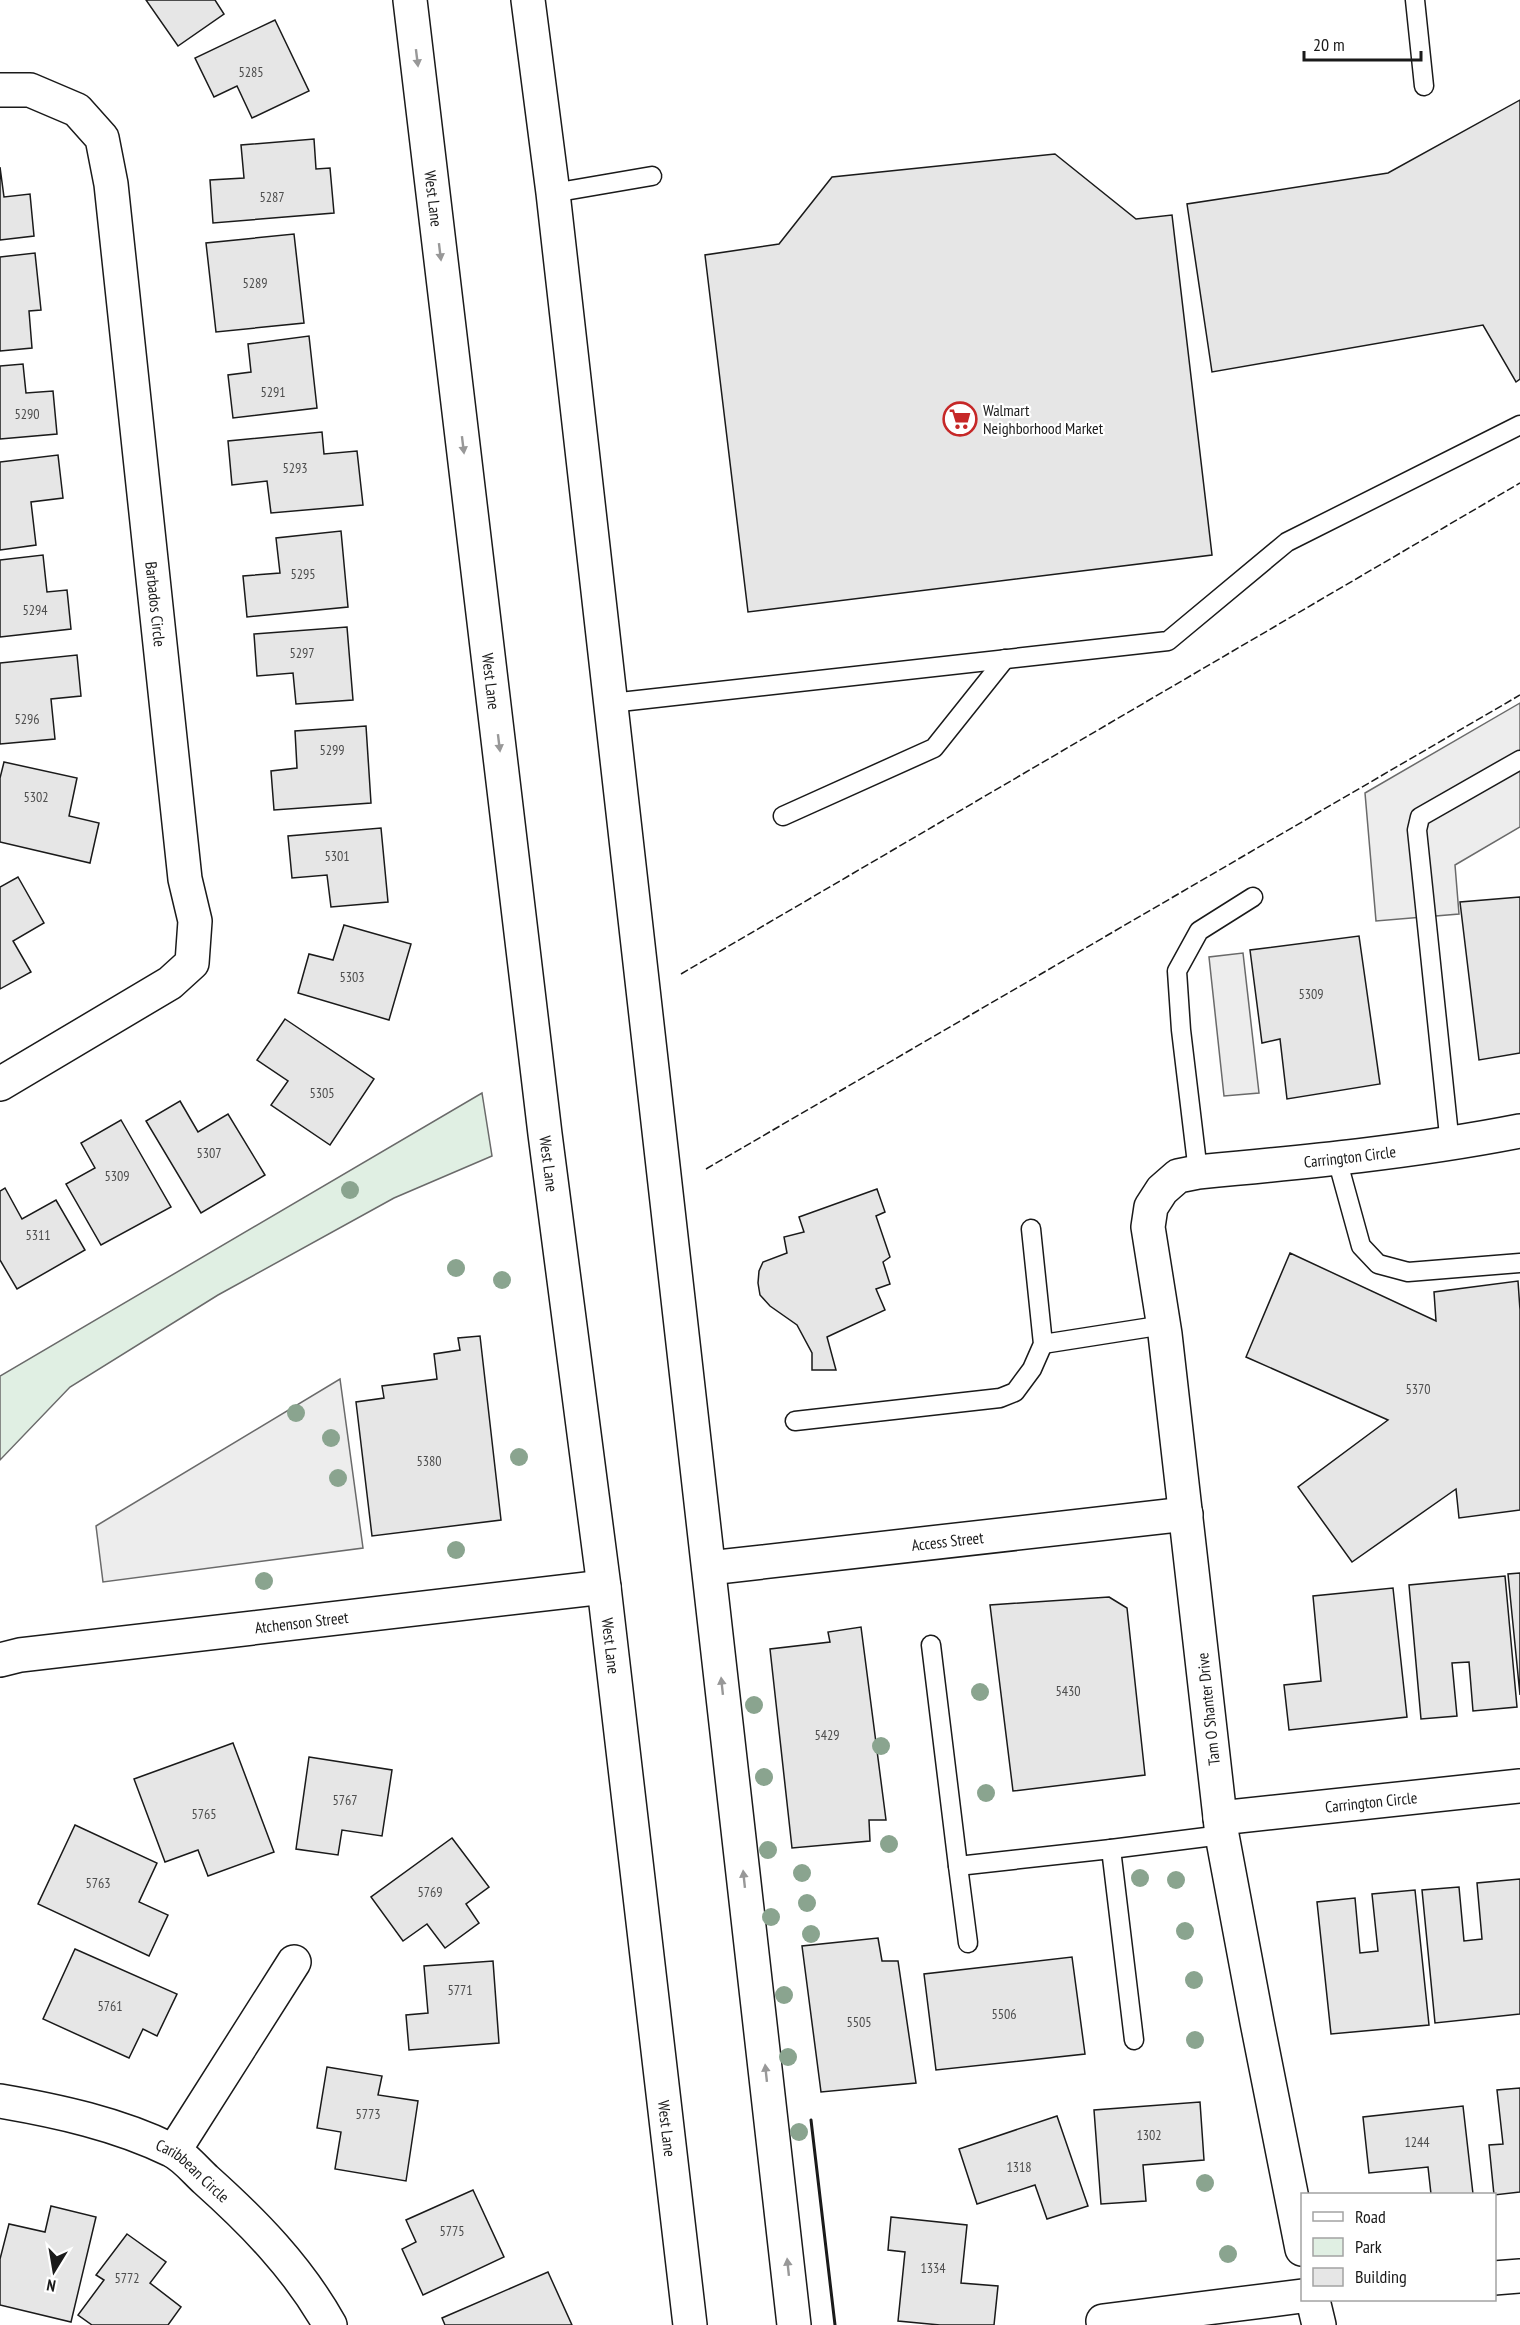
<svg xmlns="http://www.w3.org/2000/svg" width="1520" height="2325" font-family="'PT Sans Narrow',sans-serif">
<rect width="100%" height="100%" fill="#fff"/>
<polygon fill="#e0efe3" stroke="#6a6a6a" stroke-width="1.5" points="482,1093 492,1156 394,1198 218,1295 70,1387 0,1460 0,1376"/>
<g fill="#ededed" stroke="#6a6a6a" stroke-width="1.5">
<polygon points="1520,703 1520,827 1455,865 1459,914 1376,921 1365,793"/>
<polygon points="1243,953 1259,1093 1224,1096 1209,957"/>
<polygon points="340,1379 363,1548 103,1582 96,1526"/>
</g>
<g fill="#e6e6e6" stroke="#1a1a1a" stroke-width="1.5">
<polygon points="146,0 215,0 224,14 178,46"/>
<polygon points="275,20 309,91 252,118 237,86 214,97 195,58"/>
<polygon points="1520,100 1520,379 1516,382 1483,325 1212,372 1187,204 1388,173"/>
<polygon points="314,139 316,169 330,168 334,213 213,223 210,180 244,178 241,145"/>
<polygon points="1055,154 1136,219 1172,215 1212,555 748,612 705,255 779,244 832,177"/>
<polygon points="0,167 4,197 30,194 34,236 0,240"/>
<polygon points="294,234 304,323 216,332 206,243"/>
<polygon points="35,253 41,310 29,311 32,348 0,351 0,257"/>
<polygon points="309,336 317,408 233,418 228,375 251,372 248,344"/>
<polygon points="23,364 26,393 53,391 57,434 0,439 0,366"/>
<polygon points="322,432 324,454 357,451 363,505 271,513 267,481 232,485 228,441"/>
<polygon points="58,455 63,498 31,502 36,545 0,550 0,462"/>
<polygon points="341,531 348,607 247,617 243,576 280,573 276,538"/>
<polygon points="43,555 47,592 67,590 71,629 0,637 0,560"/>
<polygon points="347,627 353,700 296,704 293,673 257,676 254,634"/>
<polygon points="77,655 81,696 51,699 55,739 0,744 0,663"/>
<polygon points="366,726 371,803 274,810 271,771 297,768 295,731"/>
<polygon points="4,762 77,778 69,816 99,823 90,863 0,842 0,778"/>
<polygon points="381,828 388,902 331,907 327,875 292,878 288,836"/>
<polygon points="18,877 44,923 13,941 31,972 0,989 0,887"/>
<polygon points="1520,897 1520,1053 1479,1060 1460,902"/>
<polygon points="344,925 411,944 389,1020 298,993 309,954 333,960"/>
<polygon points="1359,936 1380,1084 1287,1099 1280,1039 1262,1043 1250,950"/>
<polygon points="285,1019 374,1079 330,1145 271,1105 288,1081 257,1060"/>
<polygon points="180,1101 198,1132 228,1114 265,1175 201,1213 146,1121"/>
<polygon points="121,1120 171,1207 101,1245 66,1184 95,1168 81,1143"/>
<polygon points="5,1188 22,1219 56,1200 85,1250 17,1289 0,1260 0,1191"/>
<polygon points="877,1189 885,1212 876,1216 890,1257 883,1262 890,1284 876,1289 885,1310 827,1337 836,1370 812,1370 812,1353 797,1325 770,1306 760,1295 758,1283 759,1271 763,1262 787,1253 784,1237 804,1232 799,1217"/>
<polygon points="1290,1253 1436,1321 1434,1292 1518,1281 1520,1310 1520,1510 1459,1518 1456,1489 1352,1562 1298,1487 1388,1420 1246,1357"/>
<polygon points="480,1336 501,1520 372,1536 356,1402 384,1398 382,1386 437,1379 434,1354 460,1350 458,1338"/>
<polygon points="1520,1573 1520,1695 1508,1574"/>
<polygon points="1505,1576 1517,1707 1473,1711 1469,1662 1452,1663 1457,1716 1421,1719 1409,1585"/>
<polygon points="1393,1588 1407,1717 1289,1730 1284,1685 1321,1681 1313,1596"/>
<polygon points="1109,1597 1127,1608 1145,1775 1013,1791 990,1605"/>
<polygon points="861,1627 886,1820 869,1820 870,1841 792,1848 770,1649 830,1642 828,1632"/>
<polygon points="233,1743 274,1852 208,1876 198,1850 165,1862 134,1779"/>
<polygon points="309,1757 392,1770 382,1836 342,1830 338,1855 296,1849"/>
<polygon points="75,1825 157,1863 139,1902 168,1915 149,1956 38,1904"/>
<polygon points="452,1838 489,1887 466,1904 479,1923 445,1948 427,1924 403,1941 371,1897"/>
<polygon points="1520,1879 1520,2014 1435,2023 1422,1890 1459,1887 1464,1941 1482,1939 1477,1883"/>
<polygon points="1415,1890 1429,2025 1331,2034 1317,1902 1355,1898 1360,1953 1378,1951 1372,1894"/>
<polygon points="878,1938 882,1961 898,1961 916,2083 821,2092 802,1946"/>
<polygon points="75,1949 177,1994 157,2036 143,2029 129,2058 43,2019"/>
<polygon points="1072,1957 1085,2054 936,2070 924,1974"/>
<polygon points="493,1961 499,2043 409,2050 406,2015 428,2013 424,1966"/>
<polygon points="327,2067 382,2076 378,2095 418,2101 406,2181 335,2169 341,2132 317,2128"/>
<polygon points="1520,2088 1520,2192 1494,2195 1489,2145 1503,2144 1497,2090"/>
<polygon points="1200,2102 1204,2160 1143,2165 1146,2201 1101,2204 1094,2110"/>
<polygon points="1463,2106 1473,2194 1431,2194 1428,2167 1369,2173 1363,2117"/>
<polygon points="1057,2116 1088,2206 1047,2219 1035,2185 977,2204 959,2149"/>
<polygon points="473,2190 504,2257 423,2295 402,2249 416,2242 406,2220"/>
<polygon points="51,2206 96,2217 71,2322 0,2305 0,2259 9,2224 45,2232"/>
<polygon points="891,2217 967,2225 961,2283 998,2286 994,2325 940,2325 898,2321 905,2252 888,2250"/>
<polygon points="127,2234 166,2262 150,2283 181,2307 168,2325 92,2325 78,2315 104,2280 96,2275"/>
<polygon points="548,2272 572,2325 445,2325 442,2318"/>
</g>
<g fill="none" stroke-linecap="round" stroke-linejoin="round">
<g stroke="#1a1a1a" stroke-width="21">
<g id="lane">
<polyline points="1415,0 1424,86"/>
<polyline points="553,193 652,176"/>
<polyline points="611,703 1168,641 1287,542 1520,425"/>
<polyline points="783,816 934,748 1005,659"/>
<polyline points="1450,1145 1417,830 1420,817 1520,760"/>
<polyline points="1337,1159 1361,1246 1378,1264 1408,1272 1520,1263"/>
<polyline points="1198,1172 1181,1030 1177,971 1199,931 1253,897"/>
<polyline points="1043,1344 1164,1325"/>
<polyline points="795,1421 1000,1398 1015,1392 1032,1369 1043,1344 1031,1229"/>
<polyline points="931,1645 958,1866 1111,1849 1134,2040"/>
<polyline points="1111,1849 1222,1835"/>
<polyline points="958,1866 968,1943"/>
</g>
</g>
<g stroke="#1a1a1a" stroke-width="36">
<g id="street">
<path id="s1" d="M0,90H30L77,110L102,138L111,184L185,879L195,921L192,963L170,983L0,1084"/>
<path id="s2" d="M709,1568L1186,1514"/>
<path id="s3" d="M0,1660L20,1655L604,1587"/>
<path id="s4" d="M1220,1818L1520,1786"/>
<path id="s5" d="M0,2101C58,2111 118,2124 171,2150C184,2156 195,2170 206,2180C254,2223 298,2268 330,2325"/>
<polyline points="174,2151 294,1962"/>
<path id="s6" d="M1302,2249L1257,2022L1222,1835L1165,1334L1148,1227L1151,1207L1162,1190L1178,1176L1198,1172C1306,1162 1413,1152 1520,1131"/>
<polyline points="1494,2278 1520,2276"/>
<polyline points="1313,2300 1319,2325"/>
<polyline points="1103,2321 1302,2296"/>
</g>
</g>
<g stroke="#1a1a1a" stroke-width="36">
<g id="primary">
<path id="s7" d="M410,0L545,1134L604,1587L690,2325"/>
<polyline points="528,0 553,193 794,2325"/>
</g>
</g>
<use href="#lane" stroke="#fff" stroke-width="18"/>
<use href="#street" stroke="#fff" stroke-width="33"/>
<use href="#primary" stroke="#fff" stroke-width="33"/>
<g stroke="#1a1a1a" stroke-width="1.5" stroke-dasharray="8 3" stroke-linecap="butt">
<polyline points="681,974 1520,483"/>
<polyline points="706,1169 1520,695"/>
</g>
<polyline stroke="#1a1a1a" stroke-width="3" points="811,2120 835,2325"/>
</g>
<g fill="#8aa48f">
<circle cx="350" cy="1190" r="9"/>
<circle cx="456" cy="1268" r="9"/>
<circle cx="502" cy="1280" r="9"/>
<circle cx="296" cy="1413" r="9"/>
<circle cx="331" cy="1438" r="9"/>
<circle cx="519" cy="1457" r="9"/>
<circle cx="338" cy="1478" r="9"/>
<circle cx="456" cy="1550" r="9"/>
<circle cx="264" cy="1581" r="9"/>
<circle cx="980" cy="1692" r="9"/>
<circle cx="754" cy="1705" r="9"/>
<circle cx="881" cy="1746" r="9"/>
<circle cx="764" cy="1777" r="9"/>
<circle cx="986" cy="1793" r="9"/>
<circle cx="889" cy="1844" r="9"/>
<circle cx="768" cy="1850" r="9"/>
<circle cx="802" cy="1873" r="9"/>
<circle cx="1140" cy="1878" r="9"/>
<circle cx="1176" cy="1880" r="9"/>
<circle cx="807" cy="1903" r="9"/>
<circle cx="771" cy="1917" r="9"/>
<circle cx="1185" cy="1931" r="9"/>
<circle cx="811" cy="1934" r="9"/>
<circle cx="1194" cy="1980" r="9"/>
<circle cx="784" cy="1995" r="9"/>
<circle cx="1195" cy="2040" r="9"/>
<circle cx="788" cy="2057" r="9"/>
<circle cx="799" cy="2132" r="9"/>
<circle cx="1205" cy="2183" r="9"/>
<circle cx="1228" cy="2254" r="9"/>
</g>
<defs><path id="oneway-solid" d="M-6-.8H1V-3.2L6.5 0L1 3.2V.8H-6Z" transform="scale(1.5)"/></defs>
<g fill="#989898">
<use href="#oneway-solid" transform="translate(417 58) rotate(83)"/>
<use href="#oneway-solid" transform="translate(440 252) rotate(83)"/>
<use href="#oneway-solid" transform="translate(463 445) rotate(83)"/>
<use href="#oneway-solid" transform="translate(499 743) rotate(83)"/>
<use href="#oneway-solid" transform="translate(722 1686) rotate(-96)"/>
<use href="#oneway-solid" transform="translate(744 1879) rotate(-96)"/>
<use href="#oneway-solid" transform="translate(766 2073) rotate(-96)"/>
<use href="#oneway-solid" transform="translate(788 2267) rotate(-96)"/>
</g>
<defs>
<g id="supermarket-ring" transform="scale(1.725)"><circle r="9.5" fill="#fff" stroke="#c62828" stroke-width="1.5"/><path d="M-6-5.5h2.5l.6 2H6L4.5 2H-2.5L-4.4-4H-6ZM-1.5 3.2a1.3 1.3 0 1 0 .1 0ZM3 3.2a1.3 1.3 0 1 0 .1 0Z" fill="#c62828"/></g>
</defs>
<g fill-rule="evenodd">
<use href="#supermarket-ring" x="960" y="419"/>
</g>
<g text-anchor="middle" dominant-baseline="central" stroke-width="4.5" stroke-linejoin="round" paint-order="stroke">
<g font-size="14" fill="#4d4d4d">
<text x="251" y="72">5285</text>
<text x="272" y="197">5287</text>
<text x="255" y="283">5289</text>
<text x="273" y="392">5291</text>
<text x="27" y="414">5290</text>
<text x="295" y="468">5293</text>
<text x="303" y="574">5295</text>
<text x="35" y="610">5294</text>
<text x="302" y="653">5297</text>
<text x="27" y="719">5296</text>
<text x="332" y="750">5299</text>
<text x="36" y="797">5302</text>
<text x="337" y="856">5301</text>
<text x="352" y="977">5303</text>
<text x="1311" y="994">5309</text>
<text x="322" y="1093">5305</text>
<text x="209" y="1153">5307</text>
<text x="117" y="1176">5309</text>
<text x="38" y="1235">5311</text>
<text x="1418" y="1389">5370</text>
<text x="429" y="1461">5380</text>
<text x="1068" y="1691">5430</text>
<text x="827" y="1735">5429</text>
<text x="345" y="1800">5767</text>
<text x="204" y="1814">5765</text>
<text x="98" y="1883">5763</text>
<text x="430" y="1892">5769</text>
<text x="460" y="1990">5771</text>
<text x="110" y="2006">5761</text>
<text x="1004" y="2014">5506</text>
<text x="859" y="2022">5505</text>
<text x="368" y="2114">5773</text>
<text x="1149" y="2135">1302</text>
<text x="1417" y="2142">1244</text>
<text x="1019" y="2167">1318</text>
<text x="452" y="2231">5775</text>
<text x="933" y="2268">1334</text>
<text x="127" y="2278">5772</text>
</g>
<g font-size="16" fill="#1a1a1a" stroke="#fff">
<text stroke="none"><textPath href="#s7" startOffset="200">West Lane</textPath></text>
<text stroke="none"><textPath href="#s1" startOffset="588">Barbados Circle</textPath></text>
<text stroke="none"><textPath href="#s7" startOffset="686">West Lane</textPath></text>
<text stroke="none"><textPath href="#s6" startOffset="1269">Carrington Circle</textPath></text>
<text stroke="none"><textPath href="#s7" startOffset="1172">West Lane</textPath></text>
<text stroke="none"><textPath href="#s2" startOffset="240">Access Street</textPath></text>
<text stroke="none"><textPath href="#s3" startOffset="304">Atchenson Street</textPath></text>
<text stroke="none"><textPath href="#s7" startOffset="1658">West Lane</textPath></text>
<text transform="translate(1208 1709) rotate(-96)">Tam O Shanter Drive</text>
<text stroke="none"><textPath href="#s4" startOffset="152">Carrington Circle</textPath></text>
<text stroke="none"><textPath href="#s7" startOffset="2144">West Lane</textPath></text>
<text stroke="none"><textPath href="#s5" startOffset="208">Caribbean Circle</textPath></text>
</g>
<g font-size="16" fill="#1a1a1a" stroke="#fff" text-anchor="start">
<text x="983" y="410">Walmart<tspan x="983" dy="18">Neighborhood Market</tspan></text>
</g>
</g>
<rect x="1301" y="2193" width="195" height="108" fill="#ffffff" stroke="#a3a3a3" stroke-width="1.5"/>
<rect x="1313" y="2212" width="30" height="9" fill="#ffffff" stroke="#a3a3a3" stroke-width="1.5"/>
<text x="1355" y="2223" font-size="18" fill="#1a1a1a">Road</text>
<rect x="1313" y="2238" width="30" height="18" fill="#e0efe3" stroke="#a3a3a3" stroke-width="1.5"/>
<text x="1355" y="2253" font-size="18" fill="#1a1a1a">Park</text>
<rect x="1313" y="2268" width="30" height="18" fill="#e6e6e6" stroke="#a3a3a3" stroke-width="1.5"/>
<text x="1355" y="2283" font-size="18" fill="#1a1a1a">Building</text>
<g transform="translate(54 2271) rotate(191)" stroke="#ffffff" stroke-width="4.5" paint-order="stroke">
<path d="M0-4.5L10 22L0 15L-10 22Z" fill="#1a1a1a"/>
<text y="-9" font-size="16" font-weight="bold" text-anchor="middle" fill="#1a1a1a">N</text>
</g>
<path d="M1304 51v9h117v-9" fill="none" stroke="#1a1a1a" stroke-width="3"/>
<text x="1313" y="51" font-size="18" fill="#1a1a1a" stroke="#ffffff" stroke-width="4.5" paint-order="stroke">20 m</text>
</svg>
